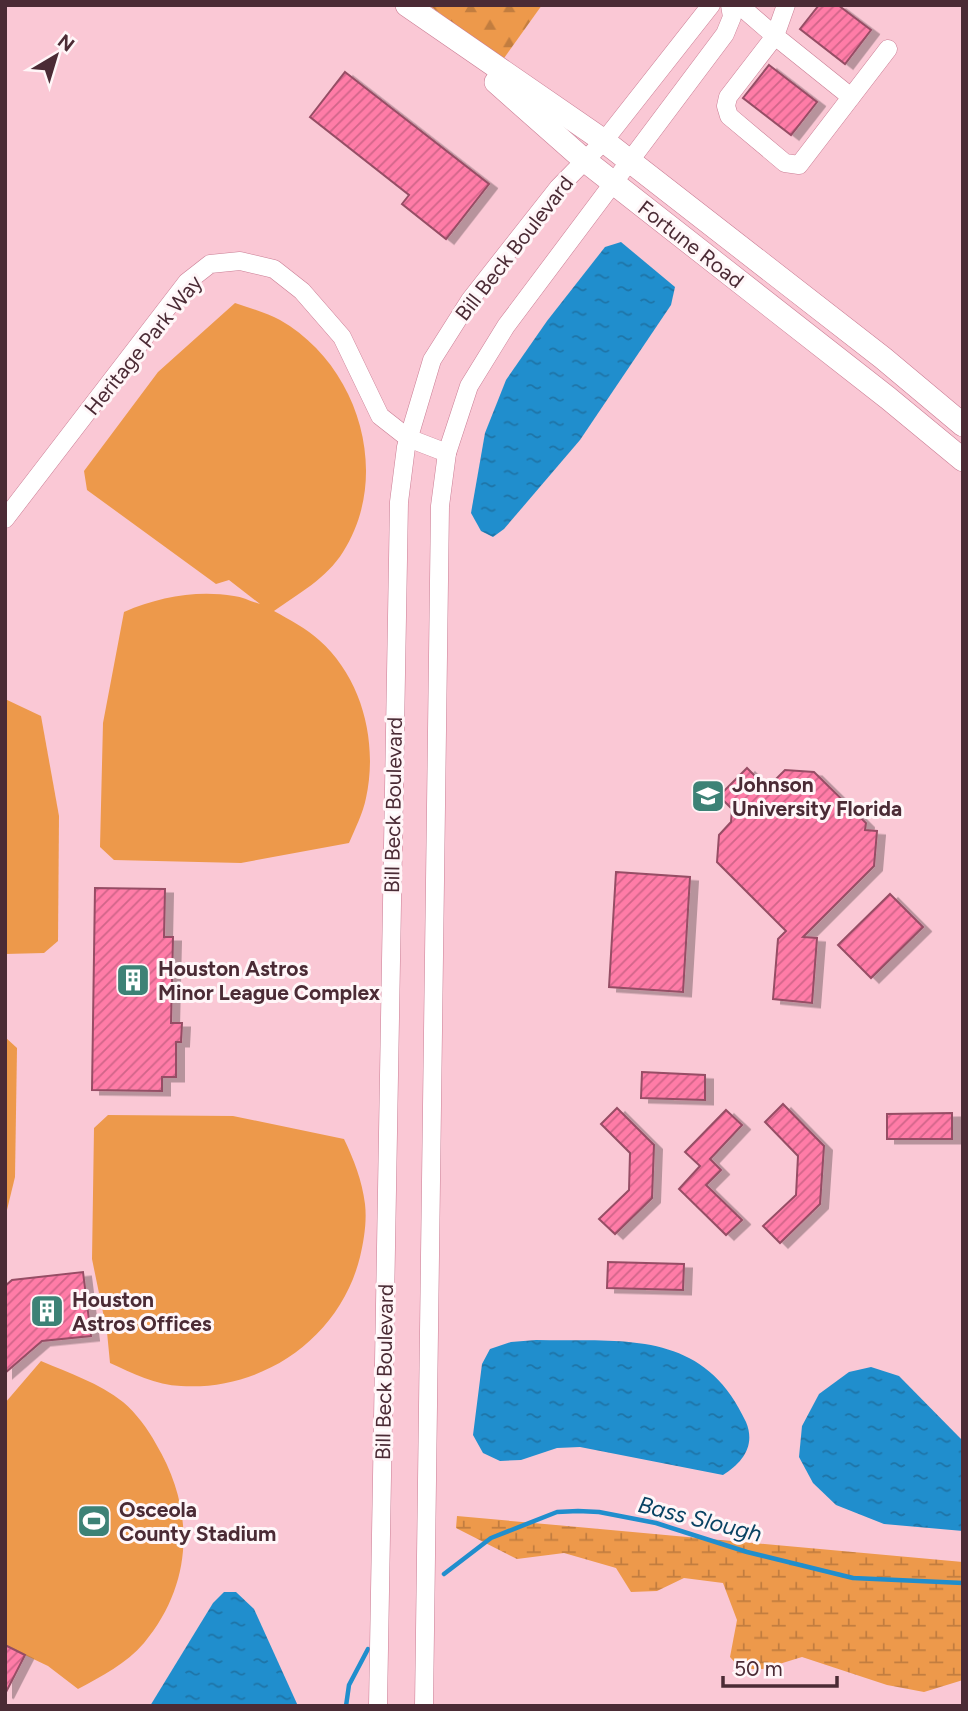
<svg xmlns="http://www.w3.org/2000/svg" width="968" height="1711" font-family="Figtree,sans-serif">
<defs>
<pattern id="forest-firs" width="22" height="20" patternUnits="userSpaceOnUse" patternTransform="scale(1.75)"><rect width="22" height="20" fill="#ed994b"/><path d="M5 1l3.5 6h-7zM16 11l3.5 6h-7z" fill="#c27d3f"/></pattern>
<pattern id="wetland-marsh" width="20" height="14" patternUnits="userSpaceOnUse" patternTransform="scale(1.75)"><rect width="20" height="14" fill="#ed994b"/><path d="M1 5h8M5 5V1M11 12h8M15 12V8" fill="none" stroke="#c27d3f"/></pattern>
<pattern id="water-ripples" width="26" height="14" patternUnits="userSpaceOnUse" patternTransform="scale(1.75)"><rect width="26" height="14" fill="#208ecd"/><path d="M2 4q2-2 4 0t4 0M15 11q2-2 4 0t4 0" fill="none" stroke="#1e74a7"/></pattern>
<pattern id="building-hatch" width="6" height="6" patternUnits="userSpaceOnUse" patternTransform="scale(1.75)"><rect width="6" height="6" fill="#ff7ba7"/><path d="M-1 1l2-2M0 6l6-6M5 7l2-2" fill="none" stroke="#d06589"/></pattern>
<filter id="shadow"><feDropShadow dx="8" dy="4.5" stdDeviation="0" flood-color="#0004"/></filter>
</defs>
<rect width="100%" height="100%" fill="#fac8d5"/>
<g fill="#ed994b">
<path d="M235,303C250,308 267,313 280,320C359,365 392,475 343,552C326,579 299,593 274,611C290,620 306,628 319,640C363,679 378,743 366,798C363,813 355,829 349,843L241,863L114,860L100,847L103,723L124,612C159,597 196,590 234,596C243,597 252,602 260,604L229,580L216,584L87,490L84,471L158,372Z"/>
<polygon points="5,699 41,716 59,816 58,941 44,953 5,954"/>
<polygon points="5,1037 17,1048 15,1177 5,1218"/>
<path d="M108,1115L233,1116L344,1139C354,1160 362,1180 365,1204C367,1221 364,1240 360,1257C340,1338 263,1391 181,1386C156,1385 132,1373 110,1363L107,1332L92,1259L94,1128Z"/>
<path d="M41,1361C69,1373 99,1383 123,1402C136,1413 148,1429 156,1444C195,1509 194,1583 144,1643C126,1664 102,1676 78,1689L48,1666L25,1655L5,1694V1403Z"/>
</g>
<polygon fill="url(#forest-firs)" points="429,5 542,5 502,61"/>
<polygon fill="url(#wetland-marsh)" points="457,1516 963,1562 963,1680 924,1692 887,1685 802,1657 763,1669 741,1669 730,1657 737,1620 723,1583 684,1578 657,1591 631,1592 616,1568 564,1553 517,1559 456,1528"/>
<g fill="url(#water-ripples)">
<polygon points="621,242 675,287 671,305 580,440 504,529 493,537 481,531 471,513 485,433 506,380 547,321 605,247"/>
<path d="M536,1340C623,1342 703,1328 746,1422C756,1446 742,1463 723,1475L580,1447L557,1448L521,1460L500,1461L483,1453L473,1435L482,1364L490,1349L511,1342Z"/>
<polygon points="871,1367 899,1376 963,1441 963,1531 884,1524 836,1505 813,1483 799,1457 802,1426 819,1394 849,1372"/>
<polygon points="224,1592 236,1592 254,1609 298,1706 150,1706 213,1603"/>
</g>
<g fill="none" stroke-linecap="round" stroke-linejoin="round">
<g stroke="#208ecd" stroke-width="4.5">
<polyline points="444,1574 491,1538 557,1512 578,1511 599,1512 656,1523 747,1552 853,1578 963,1583"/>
<polyline points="346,1706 349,1685 368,1649"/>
</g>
</g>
<g fill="url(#building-hatch)" stroke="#964e65" stroke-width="2" filter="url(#shadow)">
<polygon points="819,5 838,5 871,30 845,64 800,29"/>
<polygon points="769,65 817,102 791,135 743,98"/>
<polygon points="345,72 489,184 446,239 402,204 409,195 310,117"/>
<polygon points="747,768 760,781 773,782 785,770 814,772 866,823 865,830 877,831 874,866 803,937 817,938 812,1003 773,999 778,939 786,931 717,862 719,835 731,822 732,809 719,796"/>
<polygon points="616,872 690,877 683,992 609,987"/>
<polygon points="95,888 165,889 164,937 173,937 171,1023 182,1023 181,1042 176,1042 176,1077 162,1077 162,1091 92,1090"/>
<polygon points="890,894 923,927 871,978 838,945"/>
<polygon points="642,1072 705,1075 705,1100 641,1098"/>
<polygon points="783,1104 824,1146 820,1204 780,1243 763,1226 796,1195 798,1156 765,1122"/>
<polygon points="617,1108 654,1145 652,1198 615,1234 599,1219 629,1190 630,1153 601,1124"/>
<polygon points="726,1110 742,1125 710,1159 721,1170 706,1185 742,1220 726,1235 679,1189 700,1166 685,1152"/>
<polygon points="952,1113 952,1139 887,1139 887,1114"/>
<polygon points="608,1262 684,1264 683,1290 607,1288"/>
<polygon points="83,1272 91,1336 42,1341 5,1373 5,1286 12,1280"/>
<polygon points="5,1645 25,1655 5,1694"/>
</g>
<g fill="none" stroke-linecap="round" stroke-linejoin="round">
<g stroke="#ca7d94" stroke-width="19">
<g id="minor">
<polyline points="739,5 775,36 728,97 726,106 729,116 785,163 799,165 888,49"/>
<polyline points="786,5 775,36 851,97"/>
<polyline points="5,519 187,282 210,264 240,261 274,269 302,291 342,337 380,416 408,438 447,453"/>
<polyline points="378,1706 399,502 406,447 432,360 470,300 558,188 604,141 711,5"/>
<polyline points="424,1706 440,506 447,453 469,386 506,326 725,34 732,17 730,5"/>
</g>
</g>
<g stroke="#ca7d94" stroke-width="24">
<g id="major">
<polyline points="407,5 604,141 883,358 963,425"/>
<polyline points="496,82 583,159 888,398 963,460"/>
</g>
</g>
<use href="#minor" stroke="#fff" stroke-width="18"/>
<use href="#major" stroke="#fff" stroke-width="23"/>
</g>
<defs>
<g id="university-square" transform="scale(1.75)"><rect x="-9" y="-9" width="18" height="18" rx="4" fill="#3d8276" stroke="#fff6f8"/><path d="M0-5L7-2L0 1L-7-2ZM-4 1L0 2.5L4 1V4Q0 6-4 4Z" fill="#fff"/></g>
<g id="building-square" transform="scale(1.75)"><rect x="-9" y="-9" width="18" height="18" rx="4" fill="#3d8276" stroke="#fff6f8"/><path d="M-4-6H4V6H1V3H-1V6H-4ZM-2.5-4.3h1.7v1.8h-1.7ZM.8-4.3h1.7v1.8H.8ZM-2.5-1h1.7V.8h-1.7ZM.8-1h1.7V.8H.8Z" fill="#fff"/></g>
<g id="stadium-square" transform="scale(1.75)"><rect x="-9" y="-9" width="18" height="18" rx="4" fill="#3d8276" stroke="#fff6f8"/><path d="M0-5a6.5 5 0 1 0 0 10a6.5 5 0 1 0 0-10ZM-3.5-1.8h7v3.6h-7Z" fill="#fff"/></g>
</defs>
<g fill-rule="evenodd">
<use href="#university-square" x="708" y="796"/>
<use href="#building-square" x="133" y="980"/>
<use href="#building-square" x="47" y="1311"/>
<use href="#stadium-square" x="94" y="1521"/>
</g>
<g text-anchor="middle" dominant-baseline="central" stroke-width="6" stroke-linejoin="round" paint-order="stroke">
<g font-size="21" fill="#4b2b35" stroke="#fff6f8">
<text transform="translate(691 244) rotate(38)">Fortune Road</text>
<text transform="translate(514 248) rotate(-52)">Bill Beck Boulevard</text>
<text transform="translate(143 345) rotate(-51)">Heritage Park Way</text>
<text transform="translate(393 805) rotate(-89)">Bill Beck Boulevard</text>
<text transform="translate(384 1372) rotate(-89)">Bill Beck Boulevard</text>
</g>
<g font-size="21" font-weight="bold" fill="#4b2b35" stroke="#fff6f8" text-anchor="start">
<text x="732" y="784">Johnson<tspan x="732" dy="24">University Florida</tspan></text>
<text x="158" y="968">Houston Astros<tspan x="158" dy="24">Minor League Complex</tspan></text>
<text x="72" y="1299">Houston<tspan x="72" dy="24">Astros Offices</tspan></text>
<text x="119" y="1509">Osceola<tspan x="119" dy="24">County Stadium</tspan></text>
</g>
<g font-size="23" font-style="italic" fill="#094263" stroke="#fff6f8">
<text transform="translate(700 1519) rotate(14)">Bass Slough</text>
</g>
</g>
<rect width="968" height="1711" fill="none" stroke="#4b2b35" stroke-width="14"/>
<g transform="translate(56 56) rotate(38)" stroke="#fff6f8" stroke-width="5" paint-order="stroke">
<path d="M0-5L12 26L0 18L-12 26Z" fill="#4b2b35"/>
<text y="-10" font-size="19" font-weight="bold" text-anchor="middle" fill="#4b2b35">N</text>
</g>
<path d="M723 1676v10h114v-10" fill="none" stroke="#4b2b35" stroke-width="3.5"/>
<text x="734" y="1676" font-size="21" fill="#4b2b35" stroke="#fff6f8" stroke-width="5" paint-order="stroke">50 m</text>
</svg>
